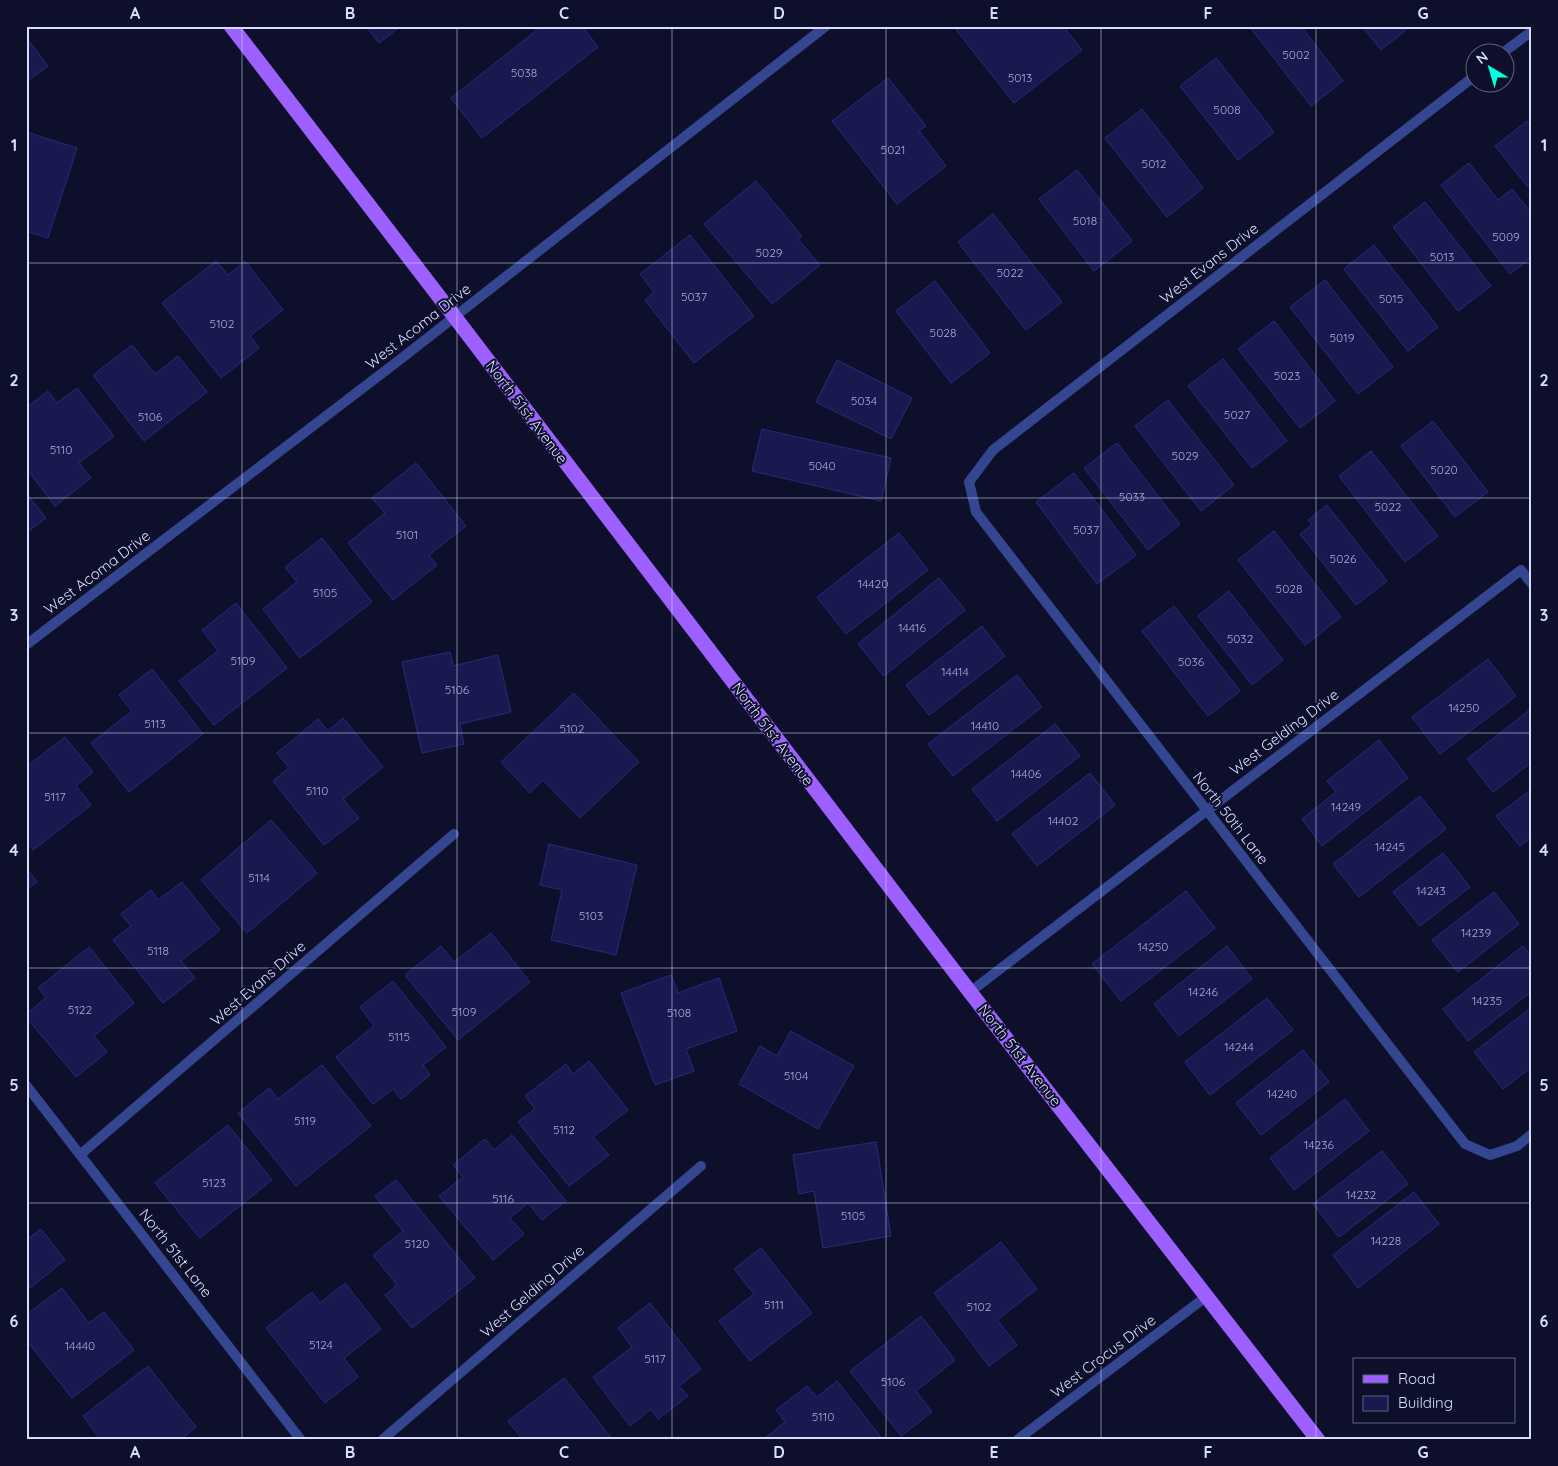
<svg xmlns="http://www.w3.org/2000/svg" width="1558" height="1466" font-family="Quicksand,sans-serif">
<rect width="100%" height="100%" fill="#0e102b"/>
<g fill="#18194f" stroke="#272a7d">
<polygon points="366,26 401,26 379,43"/>
<polygon points="542,26 582,26 598,47 482,138 451,98"/>
<polygon points="1063,26 1082,50 1014,103 954,27"/>
<polygon points="1249,26 1301,26 1343,81 1311,106"/>
<polygon points="1362,26 1411,26 1381,50"/>
<polygon points="26,37 48,66 26,82"/>
<polygon points="1216,58 1274,132 1238,160 1180,86"/>
<polygon points="888,78 926,126 919,131 946,166 897,204 832,121"/>
<polygon points="1142,109 1203,188 1167,217 1105,138"/>
<polygon points="1527,121 1532,128 1532,192 1495,146"/>
<polygon points="26,132 77,148 48,238 26,231"/>
<polygon points="1469,163 1498,200 1512,189 1532,214 1532,257 1510,274 1441,185"/>
<polygon points="1077,170 1132,241 1094,271 1039,199"/>
<polygon points="756,181 802,236 798,239 820,265 772,304 704,224"/>
<polygon points="1425,202 1491,286 1458,311 1393,227"/>
<polygon points="993,214 1062,302 1026,330 958,242"/>
<polygon points="690,235 754,316 694,363 645,300 654,292 640,274"/>
<polygon points="1374,245 1438,327 1408,351 1344,269"/>
<polygon points="216,261 228,275 245,261 283,310 250,336 259,348 221,378 162,303"/>
<polygon points="1325,280 1393,367 1358,394 1290,307"/>
<polygon points="935,281 990,353 951,383 896,311"/>
<polygon points="1274,321 1335,401 1300,428 1238,349"/>
<polygon points="132,345 155,374 178,356 207,392 144,441 93,375"/>
<polygon points="1223,359 1287,441 1252,468 1188,386"/>
<polygon points="837,360 912,398 891,439 816,402"/>
<polygon points="77,388 114,436 79,463 91,478 55,506 26,468 26,408 48,391 57,403"/>
<polygon points="1168,400 1234,485 1201,511 1135,426"/>
<polygon points="1433,421 1488,492 1455,517 1401,446"/>
<polygon points="762,429 891,458 881,501 752,471"/>
<polygon points="1117,443 1180,524 1148,550 1084,468"/>
<polygon points="1371,451 1438,536 1405,562 1339,476"/>
<polygon points="416,463 466,526 429,555 437,565 393,600 348,543 385,513 372,498"/>
<polygon points="1074,473 1136,555 1097,584 1036,502"/>
<polygon points="26,493 46,518 26,533"/>
<polygon points="1327,505 1387,581 1356,605 1300,534 1312,525 1308,520"/>
<polygon points="1274,531 1341,617 1305,645 1238,560"/>
<polygon points="899,533 928,570 846,634 817,597"/>
<polygon points="322,538 372,602 300,658 263,609 297,582 285,567"/>
<polygon points="939,578 965,610 884,676 858,644"/>
<polygon points="1229,591 1283,660 1252,685 1198,616"/>
<polygon points="236,603 287,668 214,725 179,681 218,651 202,630"/>
<polygon points="1174,606 1240,691 1208,716 1142,631"/>
<polygon points="982,626 1005,656 929,715 906,685"/>
<polygon points="450,652 453,666 498,655 511,712 460,724 464,744 422,753 402,662"/>
<polygon points="1488,659 1516,696 1440,754 1412,717"/>
<polygon points="152,669 203,734 129,792 91,743 132,711 119,695"/>
<polygon points="1017,675 1042,707 953,776 928,744"/>
<polygon points="574,693 639,762 580,818 543,780 530,793 501,762"/>
<polygon points="1532,708 1532,762 1493,792 1467,759"/>
<polygon points="343,718 383,767 343,799 359,818 324,845 273,781 289,768 277,753 318,719 328,731"/>
<polygon points="1055,724 1080,756 997,821 972,789"/>
<polygon points="65,737 93,772 76,786 91,805 33,850 26,840 26,767"/>
<polygon points="1379,740 1408,778 1322,846 1302,819 1336,792 1327,781"/>
<polygon points="1090,773 1115,805 1037,866 1012,834"/>
<polygon points="1532,789 1532,837 1520,846 1496,816"/>
<polygon points="1420,796 1446,829 1359,897 1333,864"/>
<polygon points="271,820 317,873 247,933 201,880"/>
<polygon points="549,844 637,865 616,955 551,940 562,890 540,885"/>
<polygon points="1443,853 1470,887 1420,926 1393,892"/>
<polygon points="26,868 37,882 26,890"/>
<polygon points="182,882 220,930 181,961 195,978 163,1003 113,940 131,926 121,914 151,890 158,900"/>
<polygon points="1186,891 1215,928 1121,1001 1092,964"/>
<polygon points="1494,892 1519,924 1458,972 1432,940"/>
<polygon points="491,933 530,982 458,1040 405,975 441,946 454,962"/>
<polygon points="1227,946 1252,979 1179,1036 1154,1004"/>
<polygon points="1523,946 1532,957 1532,991 1468,1041 1443,1009"/>
<polygon points="89,947 134,1003 94,1036 107,1052 76,1077 26,1017 26,1014 46,998 38,988"/>
<polygon points="671,975 678,993 719,978 737,1031 686,1049 694,1071 655,1085 621,993"/>
<polygon points="393,981 446,1047 423,1065 430,1075 401,1099 393,1089 373,1104 336,1057 374,1026 360,1007"/>
<polygon points="1267,998 1293,1030 1210,1095 1185,1062"/>
<polygon points="1532,1007 1532,1067 1503,1089 1474,1052"/>
<polygon points="791,1031 854,1066 818,1129 739,1084 760,1046 777,1056"/>
<polygon points="1303,1050 1329,1082 1261,1135 1236,1103"/>
<polygon points="589,1061 628,1110 593,1137 609,1155 569,1186 518,1122 535,1109 525,1096 566,1064 573,1074"/>
<polygon points="322,1065 371,1126 296,1186 238,1113 269,1088 278,1099"/>
<polygon points="1345,1099 1369,1131 1294,1190 1270,1158"/>
<polygon points="228,1125 272,1180 200,1238 155,1183"/>
<polygon points="512,1135 566,1201 542,1220 528,1203 510,1218 524,1234 493,1260 439,1196 463,1177 453,1165 485,1139 494,1150"/>
<polygon points="876,1142 891,1236 823,1248 814,1191 799,1194 793,1155"/>
<polygon points="1382,1151 1408,1184 1339,1237 1313,1204"/>
<polygon points="396,1180 475,1278 412,1328 385,1295 397,1285 373,1255 403,1231 375,1196"/>
<polygon points="1414,1192 1439,1224 1358,1288 1333,1255"/>
<polygon points="41,1229 65,1260 30,1288 26,1283 26,1240"/>
<polygon points="1001,1242 1037,1289 997,1320 1017,1345 989,1366 934,1293"/>
<polygon points="761,1248 812,1313 750,1361 719,1321 754,1294 734,1269"/>
<polygon points="345,1283 381,1329 344,1358 358,1377 325,1403 266,1328 312,1292 320,1303"/>
<polygon points="62,1288 89,1323 104,1312 134,1350 72,1398 26,1340 26,1315"/>
<polygon points="650,1303 701,1369 679,1386 688,1396 658,1419 651,1409 630,1426 593,1377 632,1347 618,1328"/>
<polygon points="921,1316 955,1360 916,1391 932,1412 901,1436 850,1371"/>
<polygon points="148,1366 196,1427 180,1440 101,1440 83,1416"/>
<polygon points="564,1378 613,1440 523,1440 508,1421"/>
<polygon points="837,1381 883,1440 765,1440 764,1439 785,1422 776,1410 807,1386 817,1397"/>
</g>
<g fill="none" stroke-linecap="round" stroke-linejoin="round">
<g stroke="#34468f" stroke-width="10">
<polyline points="1504,52 1532,31"/>
<polyline points="1476,75 993,450 969,482 976,512 1465,1144 1490,1155 1517,1146 1532,1134"/>
<polyline points="970,992 1521,570 1532,584"/>
<polyline points="26,1085 301,1440"/>
<polyline points="81,1154 454,834"/>
<polyline points="382,1440 701,1166"/>
<polyline points="1017,1440 1207,1296"/>
</g>
<polyline stroke="#34468f" stroke-width="10" points="26,645 402,358 826,26"/>
<polyline stroke="#9e5fff" stroke-width="15" points="231,26 454,316 970,992 1318,1440"/>
</g>
<path fill="none" stroke="#d8ddff" stroke-width="1" stroke-opacity="0.55" d="M242,26V1440M457,26V1440M672,26V1440M886,26V1440M1101,26V1440M1316,26V1440M26,263H1532M26,498H1532M26,733H1532M26,968H1532M26,1203H1532"/>
<g text-anchor="middle" dominant-baseline="central" stroke-width="4" stroke-linejoin="round" paint-order="stroke">
<g font-size="12" fill="#a8acd3">
<text x="1296" y="54">5002</text>
<text x="524" y="72">5038</text>
<text x="1020" y="77">5013</text>
<text x="1227" y="109">5008</text>
<text x="893" y="149">5021</text>
<text x="1154" y="163">5012</text>
<text x="1085" y="220">5018</text>
<text x="1506" y="236">5009</text>
<text x="769" y="252">5029</text>
<text x="1442" y="256">5013</text>
<text x="1010" y="272">5022</text>
<text x="694" y="296">5037</text>
<text x="1391" y="298">5015</text>
<text x="222" y="323">5102</text>
<text x="943" y="332">5028</text>
<text x="1342" y="337">5019</text>
<text x="1287" y="375">5023</text>
<text x="864" y="400">5034</text>
<text x="1237" y="414">5027</text>
<text x="150" y="416">5106</text>
<text x="61" y="449">5110</text>
<text x="1185" y="455">5029</text>
<text x="822" y="465">5040</text>
<text x="1444" y="469">5020</text>
<text x="1132" y="496">5033</text>
<text x="1388" y="506">5022</text>
<text x="1086" y="529">5037</text>
<text x="407" y="534">5101</text>
<text x="1343" y="558">5026</text>
<text x="873" y="583">14420</text>
<text x="1289" y="588">5028</text>
<text x="325" y="592">5105</text>
<text x="912" y="627">14416</text>
<text x="1240" y="638">5032</text>
<text x="243" y="660">5109</text>
<text x="1191" y="661">5036</text>
<text x="955" y="671">14414</text>
<text x="457" y="689">5106</text>
<text x="1464" y="707">14250</text>
<text x="155" y="723">5113</text>
<text x="985" y="725">14410</text>
<text x="572" y="728">5102</text>
<text x="1026" y="773">14406</text>
<text x="317" y="790">5110</text>
<text x="55" y="796">5117</text>
<text x="1346" y="806">14249</text>
<text x="1063" y="820">14402</text>
<text x="1390" y="846">14245</text>
<text x="259" y="877">5114</text>
<text x="1431" y="890">14243</text>
<text x="591" y="915">5103</text>
<text x="1476" y="932">14239</text>
<text x="1153" y="946">14250</text>
<text x="158" y="950">5118</text>
<text x="1203" y="991">14246</text>
<text x="1487" y="1000">14235</text>
<text x="80" y="1009">5122</text>
<text x="464" y="1011">5109</text>
<text x="679" y="1012">5108</text>
<text x="399" y="1036">5115</text>
<text x="1239" y="1046">14244</text>
<text x="796" y="1075">5104</text>
<text x="1282" y="1093">14240</text>
<text x="305" y="1120">5119</text>
<text x="564" y="1129">5112</text>
<text x="1319" y="1144">14236</text>
<text x="214" y="1182">5123</text>
<text x="1361" y="1194">14232</text>
<text x="503" y="1198">5116</text>
<text x="853" y="1215">5105</text>
<text x="1386" y="1240">14228</text>
<text x="417" y="1243">5120</text>
<text x="774" y="1304">5111</text>
<text x="979" y="1306">5102</text>
<text x="321" y="1344">5124</text>
<text x="80" y="1345">14440</text>
<text x="655" y="1358">5117</text>
<text x="893" y="1381">5106</text>
<text x="823" y="1416">5110</text>
</g>
<g font-size="15" fill="#d8ddff" stroke="#0e102b">
<text transform="translate(1209 263) rotate(-38)">West Evans Drive</text>
<text transform="translate(418 326) rotate(-38)">West Acoma Drive</text>
<text transform="translate(527 412) rotate(53)">North 51st Avenue</text>
<text transform="translate(97 572) rotate(-37)">West Acoma Drive</text>
<text transform="translate(1284 732) rotate(-37)">West Gelding Drive</text>
<text transform="translate(773 734) rotate(53)">North 51st Avenue</text>
<text transform="translate(1231 818) rotate(52)">North 50th Lane</text>
<text transform="translate(258 983) rotate(-41)">West Evans Drive</text>
<text transform="translate(1020 1055) rotate(52)">North 51st Avenue</text>
<text transform="translate(176 1253) rotate(52)">North 51st Lane</text>
<text transform="translate(532 1291) rotate(-41)">West Gelding Drive</text>
<text transform="translate(1103 1356) rotate(-37)">West Crocus Drive</text>
</g>
</g>
<rect width="1558" height="1466" fill="none" stroke="#0e102b" stroke-width="55"/>
<rect x="1353" y="1358" width="162" height="65" fill="#0e102b" stroke="#5f6280"/>
<rect x="1363" y="1375" width="25" height="8" fill="#9e5fff" stroke="#5f6280"/>
<text x="1398" y="1384" font-size="15" fill="#d8ddff">Road</text>
<rect x="1363" y="1396" width="25" height="15" fill="#18194f" stroke="#5f6280"/>
<text x="1398" y="1408" font-size="15" fill="#d8ddff">Building</text>
<g transform="translate(1490 68) rotate(322)"><circle r="24" fill="#0e102b" stroke="#5f6280"/>
<path d="M0-4L9 19L0 12L-9 19Z" fill="#04ffde"/>
<text y="-8" font-size="14" font-weight="bold" text-anchor="middle" fill="#d8ddff">N</text>
</g>
<rect x="28" y="28" width="1502" height="1410" fill="none" stroke="#d8ddff" stroke-width="2"/>
<g font-size="16" text-anchor="middle" font-weight="bold" fill="#d8ddff">
<text x="135" y="19">A</text>
<text x="350" y="19">B</text>
<text x="564" y="19">C</text>
<text x="779" y="19">D</text>
<text x="994" y="19">E</text>
<text x="1208" y="19">F</text>
<text x="1423" y="19">G</text>
<text x="14" y="151">1</text>
<text x="1544" y="151">1</text>
<text x="14" y="386">2</text>
<text x="1544" y="386">2</text>
<text x="14" y="621">3</text>
<text x="1544" y="621">3</text>
<text x="14" y="856">4</text>
<text x="1544" y="856">4</text>
<text x="14" y="1091">5</text>
<text x="1544" y="1091">5</text>
<text x="14" y="1327">6</text>
<text x="1544" y="1327">6</text>
<text x="135" y="1458">A</text>
<text x="350" y="1458">B</text>
<text x="564" y="1458">C</text>
<text x="779" y="1458">D</text>
<text x="994" y="1458">E</text>
<text x="1208" y="1458">F</text>
<text x="1423" y="1458">G</text>
</g>
</svg>
